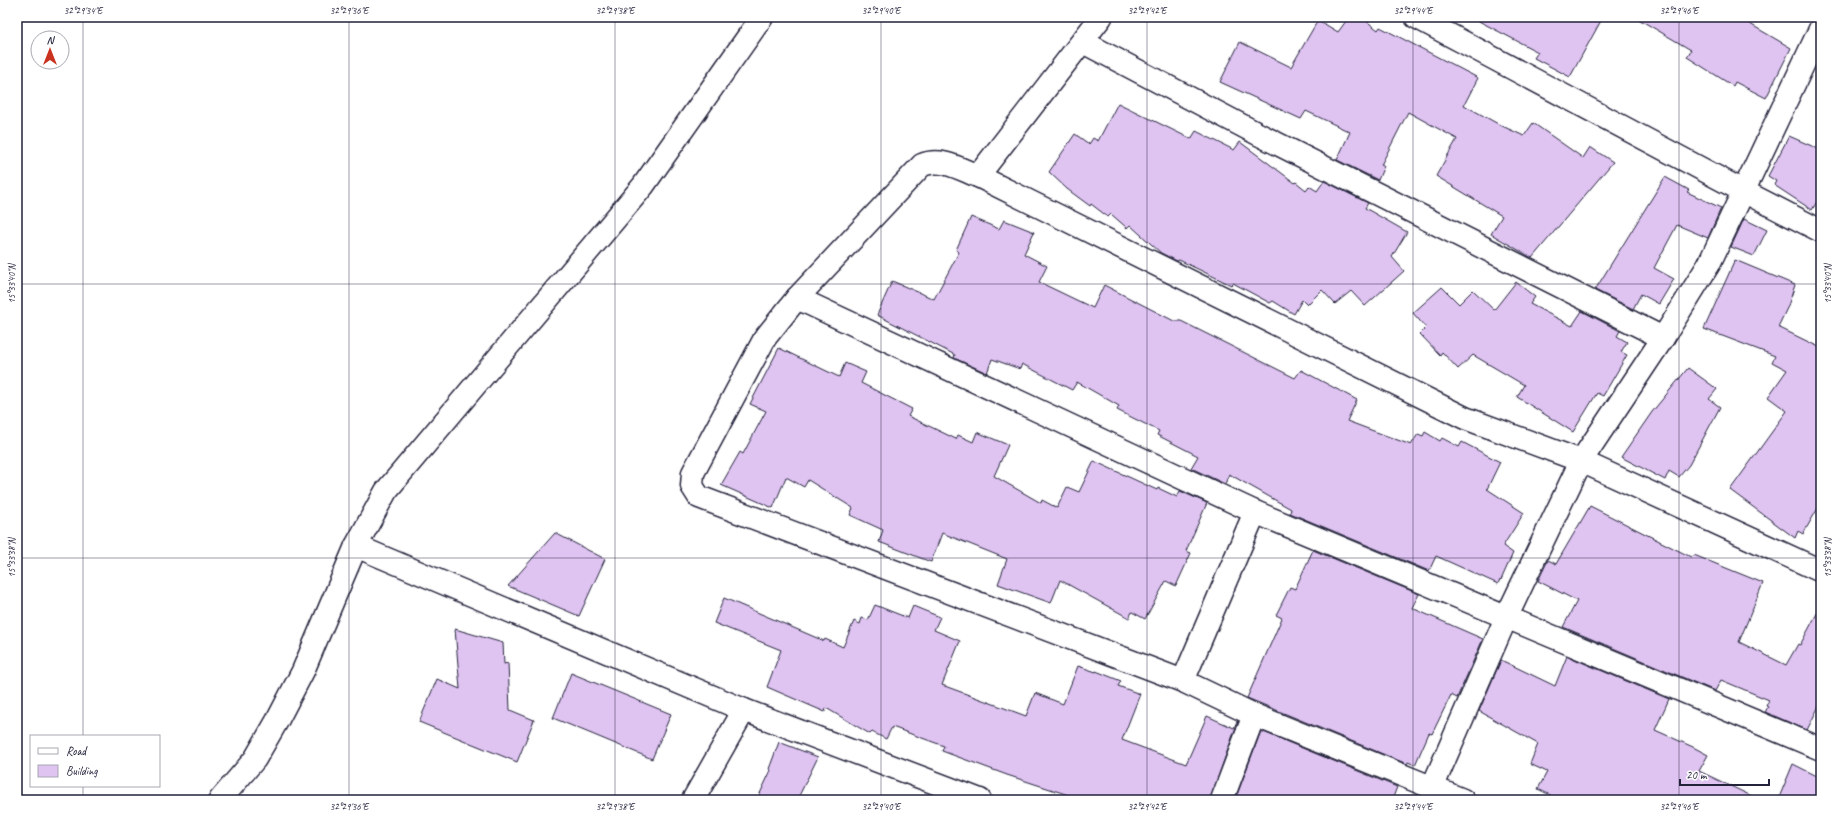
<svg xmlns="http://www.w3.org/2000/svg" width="1838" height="817" font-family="Caveat,sans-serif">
<rect width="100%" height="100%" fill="#fff"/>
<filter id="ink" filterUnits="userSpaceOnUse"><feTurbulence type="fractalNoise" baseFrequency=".025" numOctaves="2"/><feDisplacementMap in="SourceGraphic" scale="8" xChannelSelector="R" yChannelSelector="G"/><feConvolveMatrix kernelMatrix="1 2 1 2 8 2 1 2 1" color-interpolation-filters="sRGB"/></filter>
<g filter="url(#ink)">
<g fill="#dfc3f1" stroke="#22223b">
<polygon points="1349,17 1361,17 1378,30 1380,27 1478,78 1464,105 1500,125 1524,136 1533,123 1583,158 1590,147 1613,162 1532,258 1491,234 1502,216 1436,176 1457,139 1408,112 1381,165 1384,166 1378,180 1337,160 1350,132 1306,111 1301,119 1220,82 1240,42 1291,67 1318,20 1338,32"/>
<polygon points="1471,17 1603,17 1570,77 1534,58 1538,52"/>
<polygon points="1635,17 1738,17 1791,48 1766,98 1735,82 1733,86 1687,57 1691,50"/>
<polygon points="1118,103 1191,139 1196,131 1234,150 1240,142 1295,183 1296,182 1306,190 1309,186 1317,191 1324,181 1368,203 1365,208 1407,232 1392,257 1404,271 1365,306 1351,291 1335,304 1322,290 1307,305 1302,300 1294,314 1273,301 1270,303 1233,283 1231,285 1179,260 1177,261 1161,253 1130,225 1127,228 1111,214 1108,217 1091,204 1090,206 1067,189 1049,172 1075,134 1089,144 1093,138 1098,141"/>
<polygon points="1789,136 1821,150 1821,195 1812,210 1774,185 1776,181 1768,176"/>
<polygon points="1665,177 1689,190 1687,192 1721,208 1708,238 1677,225 1654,268 1674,279 1659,304 1641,294 1633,309 1595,290"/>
<polygon points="971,217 999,229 1004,220 1034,232 1024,254 1047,266 1039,282 1093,308 1104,285 1174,321 1181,321 1295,378 1301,370 1357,400 1347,421 1411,445 1418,434 1423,436 1425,432 1440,441 1442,438 1459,447 1462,442 1500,462 1487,489 1524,513 1503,546 1513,553 1501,580 1500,579 1498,584 1436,556 1429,571 1290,513 1291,509 1229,474 1225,484 1191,468 1198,456 1157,435 1159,431 1117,410 1119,406 1077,382 1072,390 1022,364 1020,369 992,359 987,373 954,358 955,355 877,315 892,281 934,299 959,252 956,250"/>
<polygon points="1744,219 1767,230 1754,256 1731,247"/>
<polygon points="1735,260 1795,285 1788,306 1778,327 1821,348 1821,503 1803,534 1798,531 1795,538 1730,490 1787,411 1768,397 1787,370 1772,362 1775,356 1704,329"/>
<polygon points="1516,282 1535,297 1530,304 1572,326 1582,311 1620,331 1617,336 1627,342 1621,352 1627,355 1603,396 1597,393 1573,432 1517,397 1524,385 1473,355 1458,369 1442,352 1440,355 1420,334 1426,328 1413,313 1442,287 1459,304 1473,290 1494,310"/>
<polygon points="779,348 839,377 845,363 866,372 861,383 912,409 908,416 956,439 958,435 973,442 977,432 1008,445 994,476 1041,503 1042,500 1057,508 1067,487 1079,492 1094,461 1157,490 1158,488 1177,497 1180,491 1207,503 1186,551 1191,553 1176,586 1166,581 1145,619 1132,612 1129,618 1060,580 1051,603 998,584 1007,559 942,533 931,562 879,542 883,530 850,515 853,508 808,480 804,487 786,477 773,508 721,485 740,452 743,454 766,411 750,404"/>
<polygon points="1688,368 1717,389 1709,399 1720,407 1689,465 1679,477 1669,471 1665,480 1621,457 1652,412"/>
<polygon points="1590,506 1693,558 1694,555 1763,583 1739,642 1786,665 1798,644 1800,645 1821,606 1821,702 1807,730 1765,712 1768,707 1766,706 1769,700 1721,680 1715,691 1563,627 1577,601 1538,581 1548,560 1556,564"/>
<polygon points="555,533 605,559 579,616 508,586"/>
<polygon points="1313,550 1419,594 1412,608 1483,639 1457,698 1451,695 1432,734 1429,733 1415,765 1408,762 1407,764 1247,698 1282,618 1276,615 1290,587 1295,589"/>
<polygon points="724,598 824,641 825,639 843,647 854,621 860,624 862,618 868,620 875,605 908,618 913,606 940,617 934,630 960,641 942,685 1026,716 1035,693 1063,704 1078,666 1096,672 1096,671 1121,681 1118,686 1140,694 1122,740 1186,764 1207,716 1234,728 1237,721 1238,721 1210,800 1084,800 1007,775 942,751 944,746 892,727 886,739 872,732 870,734 826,708 825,712 767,687 781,650 714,623"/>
<polygon points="455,629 503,643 504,664 508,663 510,710 534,720 517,762 419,722 437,679 460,689"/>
<polygon points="1567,656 1669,699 1655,730 1693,747 1708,755 1699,771 1760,800 1560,800 1538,789 1547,772 1530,764 1538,744 1479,711 1501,660 1555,686"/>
<polygon points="571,673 671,714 652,759 553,718"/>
<polygon points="1261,731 1397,787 1392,800 1235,800"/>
<polygon points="779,742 818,757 797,800 757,800 771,770 769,769"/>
<polygon points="1793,764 1821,778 1821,800 1778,800"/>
</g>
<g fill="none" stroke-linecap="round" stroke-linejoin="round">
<g stroke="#22223b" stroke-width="25">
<g id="minor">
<polyline points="1416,17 1743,191 1821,231"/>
<polyline points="1083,42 1258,134 1663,338"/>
<polyline points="978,176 1101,17"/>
<polyline points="797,298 1255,512 1821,749"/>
<polyline points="356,546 744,710 980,800"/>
<polyline points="1183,681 1255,512"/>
<polyline points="1432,788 1506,618 1581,461 1663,338 1709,264 1821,27"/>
<polyline points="220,800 255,759 277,721 303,671 356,546 386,491 643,186 762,17"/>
<polyline points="693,800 744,710"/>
<polyline points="1222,800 1254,715"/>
<path d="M1463,800L1254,715L1183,681L699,497L692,486L693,473L765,338L797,298L922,165C941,157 960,169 978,176L1465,418L1581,461L1821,571"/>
</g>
</g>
<use href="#minor" stroke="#fff" stroke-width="22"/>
</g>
</g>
<path fill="none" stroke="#22223b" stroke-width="1" stroke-opacity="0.45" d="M83,17V736M349,17V800M615,17V800M881,17V800M1147,17V800M1413,17V800M1679,17V800M17,284H1821M17,558H1821M83,786V800"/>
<rect width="1838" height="817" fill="none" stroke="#fff" stroke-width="44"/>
<rect x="30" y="735" width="130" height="52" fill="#ffffff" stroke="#a7a7b1"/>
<rect x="38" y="748" width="20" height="6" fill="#ffffff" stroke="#a7a7b1"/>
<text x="66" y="755" font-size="12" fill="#22223b">Road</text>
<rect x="38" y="765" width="20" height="12" fill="#dfc3f1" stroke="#a7a7b1"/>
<text x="66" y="775" font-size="12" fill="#22223b">Building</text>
<g transform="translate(50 50)"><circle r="19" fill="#ffffff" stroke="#a7a7b1"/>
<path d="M0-3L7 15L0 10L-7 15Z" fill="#c8321e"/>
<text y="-6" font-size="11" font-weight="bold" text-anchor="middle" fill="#22223b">N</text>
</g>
<path d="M1680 779v6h89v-6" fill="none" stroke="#22223b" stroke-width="2"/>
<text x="1686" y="779" font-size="12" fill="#22223b" stroke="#ffffff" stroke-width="3" paint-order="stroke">20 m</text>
<rect x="22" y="22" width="1794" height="773" fill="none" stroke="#22223b" stroke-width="1.5"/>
<g font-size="10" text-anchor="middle" fill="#22223b">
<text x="83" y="14">32°29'34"E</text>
<text x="349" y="14">32°29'36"E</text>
<text x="615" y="14">32°29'38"E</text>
<text x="881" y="14">32°29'40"E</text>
<text x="1147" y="14">32°29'42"E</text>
<text x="1413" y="14">32°29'44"E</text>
<text x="1679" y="14">32°29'46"E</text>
<text transform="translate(11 284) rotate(-90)" y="4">15°33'40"N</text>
<text transform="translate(1827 284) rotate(-90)" y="4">15°33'40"N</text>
<text transform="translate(11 558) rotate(-90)" y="4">15°33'38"N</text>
<text transform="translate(1827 558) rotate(-90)" y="4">15°33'38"N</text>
<text x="349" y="810">32°29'36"E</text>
<text x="615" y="810">32°29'38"E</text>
<text x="881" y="810">32°29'40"E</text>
<text x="1147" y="810">32°29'42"E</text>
<text x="1413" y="810">32°29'44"E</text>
<text x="1679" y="810">32°29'46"E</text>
</g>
</svg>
